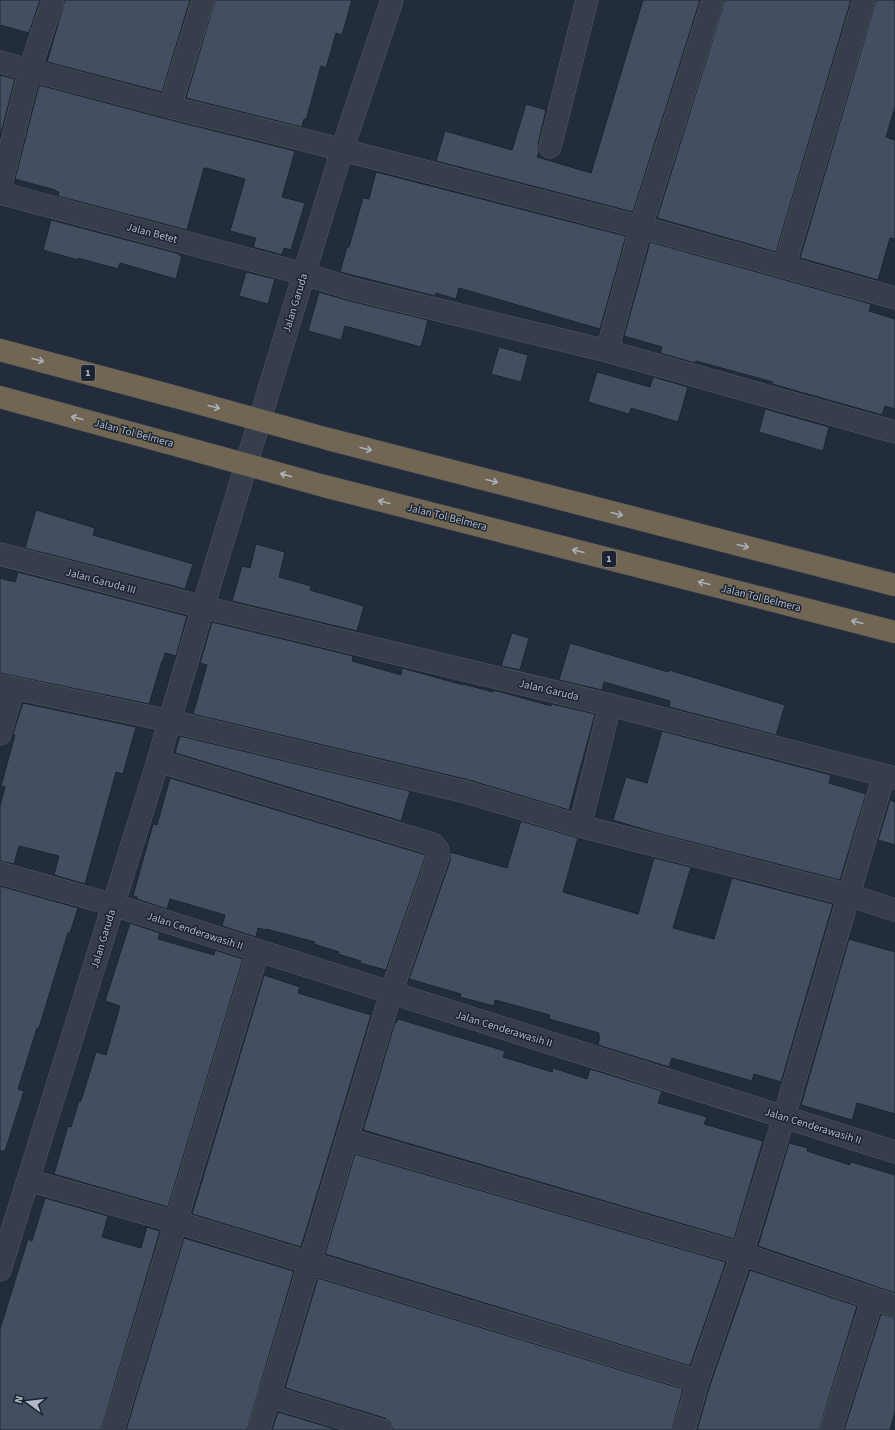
<svg xmlns="http://www.w3.org/2000/svg" width="895" height="1430" font-family="'Source Sans 3',sans-serif">
<rect width="100%" height="100%" fill="#222c3b"/>
<g fill="#434f60" stroke="#1d2532">
<polygon points="0,0 40,0 29,33 0,25"/>
<polygon points="65,0 190,0 162,92 47,62"/>
<polygon points="215,0 352,0 342,35 336,33 326,68 321,66 306,120 304,119 302,127 186,98"/>
<polygon points="643,0 700,0 633,212 436,161 445,131 512,150 526,104 546,110 538,144 539,152 537,157 591,173"/>
<polygon points="725,0 851,0 776,252 657,218"/>
<polygon points="876,0 895,0 895,107 886,137 895,140 895,239 890,238 878,280 800,258"/>
<polygon points="0,75 15,79 0,137"/>
<polygon points="39,85 167,119 295,151 282,197 305,203 291,250 284,248 282,255 253,247 256,238 230,231 245,179 206,168 204,168 187,230 58,196 59,192 55,191 55,190 15,179"/>
<polygon points="376,172 626,236 600,329 459,288 456,299 436,293 435,296 340,272 347,247 349,247 363,198 369,199"/>
<polygon points="51,220 180,254 180,256 182,256 176,279 120,263 118,269 78,258 78,260 43,250"/>
<polygon points="650,242 871,304 869,311 895,319 895,409 885,406 882,415 772,384 773,382 696,361 695,363 660,353 662,347 624,336"/>
<polygon points="246,272 275,279 268,304 239,296"/>
<polygon points="319,292 350,301 428,320 421,347 345,326 341,340 308,331"/>
<polygon points="499,347 528,355 521,382 491,374"/>
<polygon points="597,372 650,387 653,377 688,387 678,422 631,408 629,414 588,402"/>
<polygon points="765,409 829,427 823,451 759,432"/>
<polygon points="36,510 95,528 93,535 193,564 185,589 25,548"/>
<polygon points="256,544 285,552 279,577 311,586 310,590 364,606 357,631 232,601 242,566 250,568"/>
<polygon points="18,572 187,616 176,656 165,653 163,661 162,661 149,704 0,673 0,578 15,582"/>
<polygon points="212,622 353,656 352,661 401,675 402,668 463,685 463,684 493,692 494,690 551,706 552,704 595,714 569,810 469,780 193,714 207,665 200,663"/>
<polygon points="512,633 529,638 520,670 501,666"/>
<polygon points="570,643 668,672 669,670 785,705 776,735 669,707 670,701 604,682 602,690 559,680"/>
<polygon points="23,703 136,727 123,774 116,772 85,884 54,875 59,856 19,846 14,864 0,861 0,806 5,787 1,786 15,735 13,734"/>
<polygon points="662,731 831,775 829,783 866,794 840,880 656,833 613,820 626,777 647,783"/>
<polygon points="180,736 410,791 401,821 175,753"/>
<polygon points="170,778 426,855 386,970 360,963 361,961 338,954 339,952 314,944 315,942 266,929 266,930 258,928 256,937 222,926 225,915 170,899 167,909 137,899 137,897 133,896 153,824 157,825"/>
<polygon points="890,800 895,802 895,845 878,840"/>
<polygon points="521,821 578,838 563,892 638,914 654,858 691,867 673,928 714,939 732,878 833,904 781,1082 754,1074 752,1081 672,1058 669,1067 598,1045 600,1036 598,1036 599,1033 549,1019 550,1015 495,1000 494,1006 460,997 461,994 409,979 450,861 450,852 507,868"/>
<polygon points="0,886 78,908 70,933 68,933 39,1028 37,1028 18,1089 24,1091 5,1151 0,1151"/>
<polygon points="130,923 160,933 158,939 214,955 215,950 243,959 168,1207 54,1174 68,1126 71,1127 79,1101 81,1101 96,1052 106,1055 120,1006 105,1001"/>
<polygon points="849,939 895,952 895,1114 857,1103 852,1120 801,1105"/>
<polygon points="264,975 300,987 298,993 371,1015 301,1247 192,1214"/>
<polygon points="398,1019 505,1051 503,1057 552,1072 553,1068 587,1079 590,1069 662,1091 658,1103 707,1117 704,1124 763,1141 734,1239 363,1130 395,1022 396,1023"/>
<polygon points="789,1143 808,1148 807,1151 850,1165 851,1162 895,1175 895,1293 758,1246"/>
<polygon points="355,1154 726,1262 690,1366 325,1254"/>
<polygon points="45,1198 108,1216 102,1237 141,1248 147,1227 160,1231 101,1430 0,1430 0,1329 28,1239 32,1241"/>
<polygon points="184,1238 294,1271 247,1430 126,1430"/>
<polygon points="750,1270 857,1306 819,1430 697,1430 710,1385"/>
<polygon points="318,1278 683,1389 672,1430 393,1430 390,1422 385,1418 285,1388"/>
<polygon points="881,1314 895,1318 895,1411 890,1430 844,1430"/>
<polygon points="278,1412 338,1430 272,1430"/>
</g>
<g fill="none" stroke-linecap="round" stroke-linejoin="round">
<g stroke="#545c69" stroke-width="23">
<g id="minor">
<polyline points="0,62 170,107 203,0"/>
<polyline points="170,107 312,142 641,227 895,298"/>
<polyline points="550,147 587,0"/>
<polyline points="0,189 30,69 53,0"/>
<polyline points="0,193 304,274 353,289 607,351 895,432"/>
<polyline points="784,267 864,0"/>
<polyline points="607,351 641,227 713,0"/>
<polyline points="0,554 203,607 610,705 895,778"/>
<polyline points="0,685 170,721 466,792 580,826"/>
<polyline points="610,705 580,826 849,895 895,910"/>
<polyline points="0,734 14,688"/>
<polyline points="158,761 433,844 438,850 438,857 391,993 259,1430"/>
<polyline points="0,873 114,905 895,1152"/>
<polyline points="347,1139 742,1254 895,1306"/>
<polyline points="28,1180 176,1222 698,1381"/>
<polyline points="0,1270 158,761 203,607 304,274 342,150 392,0"/>
<polyline points="269,1396 381,1430"/>
<polyline points="113,1430 258,951"/>
<polyline points="684,1430 698,1381 742,1254 784,1117 884,775"/>
<polyline points="831,1430 873,1298"/>
</g>
</g>
<g stroke="#414956" stroke-width="23">
<g id="highway">
<polyline points="0,350 176,397"/>
<polyline points="0,397 168,443"/>
<polyline points="328,439 895,585"/>
<polyline points="324,486 895,632"/>
</g>
</g>
<use href="#minor" stroke="#363e4b" stroke-width="22"/>
<use href="#highway" stroke="#716653" stroke-width="22"/>
<g stroke="#414956" stroke-width="23" stroke-linecap="butt">
<g id="highway-bridge">
<polyline points="176,397 328,439"/>
<polyline points="168,443 324,486"/>
</g>
</g>
<use href="#highway-bridge" stroke="#716653" stroke-width="22"/>
</g>
<defs><path id="oneway-shaft" d="M-6 0H5M1.5-3L5.5 0L1.5 3" fill="none" stroke-width="1.6" stroke-linecap="round" stroke-linejoin="round"/></defs>
<g stroke="#abb1bb">
<use href="#oneway-shaft" transform="translate(38 360) rotate(15)"/>
<use href="#oneway-shaft" transform="translate(214 407) rotate(15)"/>
<use href="#oneway-shaft" transform="translate(77 418) rotate(-165)"/>
<use href="#oneway-shaft" transform="translate(366 449) rotate(14)"/>
<use href="#oneway-shaft" transform="translate(286 475) rotate(-164)"/>
<use href="#oneway-shaft" transform="translate(492 481) rotate(14)"/>
<use href="#oneway-shaft" transform="translate(384 502) rotate(-166)"/>
<use href="#oneway-shaft" transform="translate(617 514) rotate(14)"/>
<use href="#oneway-shaft" transform="translate(743 546) rotate(14)"/>
<use href="#oneway-shaft" transform="translate(578 551) rotate(-166)"/>
<use href="#oneway-shaft" transform="translate(704 583) rotate(-166)"/>
<use href="#oneway-shaft" transform="translate(857 622) rotate(-166)"/>
</g>
<g text-anchor="middle" dominant-baseline="central" stroke-width="3" stroke-linejoin="round" paint-order="stroke">
<g fill="#1b2330" stroke="#848c9a" stroke-width="1">
<rect x="81" y="365" width="14" height="16" rx="3"/>
<rect x="602" y="551" width="14" height="16" rx="3"/>
</g>
<g font-size="10" font-weight="bold" fill="#b1b9c7">
<text x="88" y="373">1</text>
<text x="609" y="559">1</text>
</g>
<g font-size="11" fill="#b1b9c7" stroke="#1b2330">
<text transform="translate(152 233) rotate(15)">Jalan Betet</text>
<text transform="translate(295 303) rotate(-73)">Jalan Garuda</text>
<text transform="translate(134 433) rotate(15)">Jalan Tol Belmera</text>
<text transform="translate(447 517) rotate(14)">Jalan Tol Belmera</text>
<text transform="translate(101 581) rotate(15)">Jalan Garuda III</text>
<text transform="translate(761 598) rotate(14)">Jalan Tol Belmera</text>
<text transform="translate(549 690) rotate(13)">Jalan Garuda</text>
<text transform="translate(195 931) rotate(18)">Jalan Cenderawasih II</text>
<text transform="translate(103 939) rotate(-73)">Jalan Garuda</text>
<text transform="translate(504 1029) rotate(17)">Jalan Cenderawasih II</text>
<text transform="translate(813 1126) rotate(17)">Jalan Cenderawasih II</text>
</g>
</g>
<g transform="translate(28 1402) rotate(285)" stroke="#1b2330" stroke-width="3" paint-order="stroke">
<path d="M0-3L7 15L0 10L-7 15Z" fill="#b1b9c7"/>
<text y="-6" font-size="11" font-weight="bold" text-anchor="middle" fill="#b1b9c7">N</text>
</g>
</svg>
